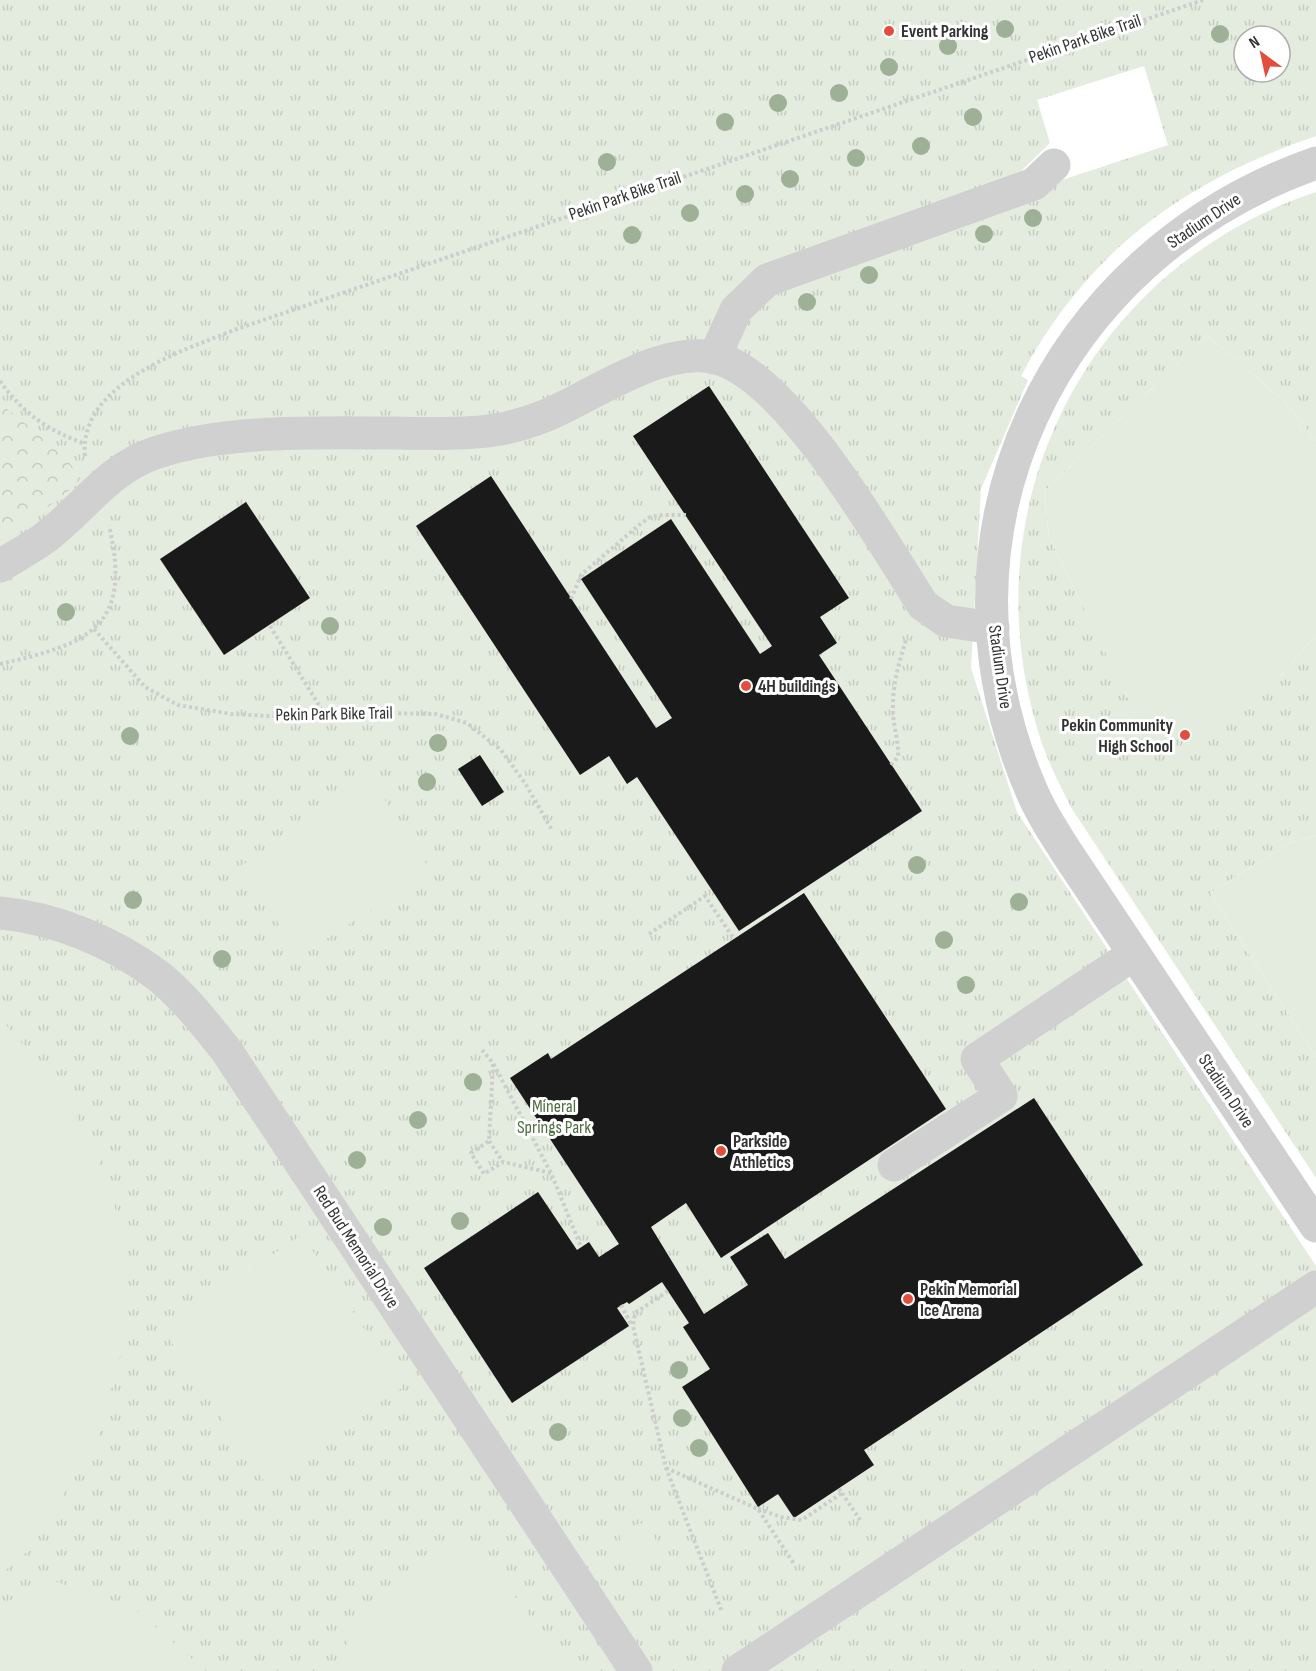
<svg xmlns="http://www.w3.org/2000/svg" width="1316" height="1671" font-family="'Sofia Sans Condensed',sans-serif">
<defs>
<pattern id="grass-tufts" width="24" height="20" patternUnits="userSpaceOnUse" patternTransform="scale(1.5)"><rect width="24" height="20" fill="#e4ecdf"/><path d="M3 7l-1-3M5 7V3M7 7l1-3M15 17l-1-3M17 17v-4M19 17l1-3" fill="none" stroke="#c4cbc0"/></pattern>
<pattern id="forest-crowns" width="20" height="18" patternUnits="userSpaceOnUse" patternTransform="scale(1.5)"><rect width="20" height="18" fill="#e4ecdf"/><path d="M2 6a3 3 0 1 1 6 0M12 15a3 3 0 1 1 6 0" fill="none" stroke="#c4cbc0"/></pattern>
</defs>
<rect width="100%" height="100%" fill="#fff"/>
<g fill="url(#grass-tufts)" fill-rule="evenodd">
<path d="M0,0H1316V136C1185,181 1087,251 1021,376L1028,380L981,489L971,668L1017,812L1316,1266V1671H0ZM1244,36H1280V72H1244ZM1144,66L1168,145L1062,180L1047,193L1018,174L1050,143L1037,100Z"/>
<path d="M1316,192V441L1284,401L1207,335L1044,492L1049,537L1149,741L1276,681L1316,635V835L1290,843L1210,893L1316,1057V1178L1072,809C1057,780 1042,750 1034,717C973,493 1095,265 1316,192Z"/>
</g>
<polygon fill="url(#forest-crowns)" points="0,398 6,408 63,454 82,480 43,511 0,536"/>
<g fill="#e4ecdf">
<polygon points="1207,335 1284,401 1316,441 1316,635 1276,681 1218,726 1149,742 1049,537 1044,492"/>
<polygon points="372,780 431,871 300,956 241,866"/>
<polygon points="1316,835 1316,1057 1210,893 1290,843"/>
<polygon points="0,1018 56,1082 97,1154 125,1238 126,1336 97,1441 29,1550 0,1575"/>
<polygon points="302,1235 403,1387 263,1480 162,1328"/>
<polygon points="650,1521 660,1555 627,1564 618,1530"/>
<polygon points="471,1540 572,1671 330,1671 356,1629 400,1581"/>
<polygon points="57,1582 136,1610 206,1671 0,1671 0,1604"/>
</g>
<g fill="#1a1a1a">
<polygon points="709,386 849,598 820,617 837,643 819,655 922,811 739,931 637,777 627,784 609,756 580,775 416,526 491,476 656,728 672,718 581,579 671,519 760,654 772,646 633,436"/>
<polygon points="246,502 310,598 224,655 160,559"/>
<polygon points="480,755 504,792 482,806 458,769"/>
<polygon points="804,893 946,1109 721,1258 686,1203 651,1227 704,1314 748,1285 730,1257 768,1233 785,1259 1034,1098 1143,1265 864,1450 874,1465 794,1518 778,1494 758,1507 682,1387 710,1369 683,1327 689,1323 662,1282 629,1304 627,1302 617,1308 629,1326 512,1403 424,1268 538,1192 577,1250 589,1242 599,1257 619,1244 510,1078 548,1053 551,1059"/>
</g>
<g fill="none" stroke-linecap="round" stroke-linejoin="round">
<g stroke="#cdcdcd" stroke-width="4" stroke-dasharray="3 3" stroke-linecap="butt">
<path d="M0,381C23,414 48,430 85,444"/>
<path d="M85,456C78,384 182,351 234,330L1203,0"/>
<polyline points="571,599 581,575 639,525 650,517 662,515 686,515"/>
<polyline points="270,626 325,715"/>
<polyline points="94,629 145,687 178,705 231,714 290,717 377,713 436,714 467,723 501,750 525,783 552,830"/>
<path d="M0,664C89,644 133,627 109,526"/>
<path d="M891,765L898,757C899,741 893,726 893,710C892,687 899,662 906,640"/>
<polyline points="649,934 705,896 734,939"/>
<polyline points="482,1050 493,1063 551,1173 581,1247"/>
<polyline points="493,1064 489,1141 471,1153 484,1174 503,1162 551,1173"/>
<polyline points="489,1141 503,1162"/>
<polyline points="668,1291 635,1313 633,1326 666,1468 722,1612"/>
<polyline points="621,1305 632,1326"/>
<polyline points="666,1468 758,1509 794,1564"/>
<polyline points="842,1493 860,1520"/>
<polyline points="758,1509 781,1517 802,1520 842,1493 839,1489"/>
</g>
<g stroke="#d0d0d0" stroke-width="33">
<path d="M1316,163C1052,256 918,534 1033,794C1042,815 1055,834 1067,853L1316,1226"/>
<polyline points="714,358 736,310 767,280 1034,184 1054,165"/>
<path d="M0,566C14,557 29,549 42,540C82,511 107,469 155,453C226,429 321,433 396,433C428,434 475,435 506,428C523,424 542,418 558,410C603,389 672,341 723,360C795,388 880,538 923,605L946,621L993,628"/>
<path d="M0,913C55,918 113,942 157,975C183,995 205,1024 226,1050L636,1671"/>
<polyline points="894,1165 1001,1096 977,1059 1134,954"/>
<polyline points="738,1671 1316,1287"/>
</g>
</g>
<g fill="#9eb096">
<circle cx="1005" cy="29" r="9"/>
<circle cx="1220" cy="34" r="9"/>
<circle cx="948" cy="46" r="9"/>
<circle cx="889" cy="67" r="9"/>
<circle cx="839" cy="93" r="9"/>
<circle cx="778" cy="103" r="9"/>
<circle cx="973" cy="117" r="9"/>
<circle cx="725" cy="122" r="9"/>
<circle cx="921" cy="146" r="9"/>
<circle cx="856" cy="158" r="9"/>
<circle cx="607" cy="162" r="9"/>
<circle cx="790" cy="179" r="9"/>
<circle cx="745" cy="194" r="9"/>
<circle cx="690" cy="213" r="9"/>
<circle cx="1033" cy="218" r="9"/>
<circle cx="984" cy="234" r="9"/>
<circle cx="632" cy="235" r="9"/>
<circle cx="869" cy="275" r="9"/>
<circle cx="807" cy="302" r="9"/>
<circle cx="66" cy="612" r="9"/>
<circle cx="330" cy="626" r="9"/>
<circle cx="130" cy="736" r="9"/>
<circle cx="438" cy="743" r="9"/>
<circle cx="427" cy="782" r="9"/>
<circle cx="917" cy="865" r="9"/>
<circle cx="133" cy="900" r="9"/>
<circle cx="1019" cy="902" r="9"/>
<circle cx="944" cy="940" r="9"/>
<circle cx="222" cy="959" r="9"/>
<circle cx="966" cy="985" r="9"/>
<circle cx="473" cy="1082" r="9"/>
<circle cx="418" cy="1120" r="9"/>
<circle cx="357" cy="1160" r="9"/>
<circle cx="460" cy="1221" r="9"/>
<circle cx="383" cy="1227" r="9"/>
<circle cx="679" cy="1370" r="9"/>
<circle cx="682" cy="1418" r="9"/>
<circle cx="558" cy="1432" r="9"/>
<circle cx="699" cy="1448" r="9"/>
</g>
<g fill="#e24d3d" stroke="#fff" stroke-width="2">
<circle cx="889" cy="31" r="6"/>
<circle cx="746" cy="686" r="6"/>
<circle cx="1185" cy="735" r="6"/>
<circle cx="721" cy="1151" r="6"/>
<circle cx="908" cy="1299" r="6"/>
</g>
<g text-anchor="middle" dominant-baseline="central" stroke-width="6" stroke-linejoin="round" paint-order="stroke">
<g font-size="18" font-weight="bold" fill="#333" stroke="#fff" text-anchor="start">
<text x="901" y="31">Event Parking</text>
<text x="758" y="686">4H buildings</text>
<text x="1173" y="725" text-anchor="end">Pekin Community<tspan x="1173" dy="21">High School</tspan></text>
<text x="733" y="1141">Parkside<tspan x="733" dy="21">Athletics</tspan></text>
<text x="920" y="1289">Pekin Memorial<tspan x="920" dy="21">Ice Arena</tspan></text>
</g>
<g font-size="18" fill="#333" stroke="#fff">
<text transform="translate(1085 39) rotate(-19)">Pekin Park Bike Trail</text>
<text transform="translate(625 196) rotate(-19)">Pekin Park Bike Trail</text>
<text transform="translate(1204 221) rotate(-34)">Stadium Drive</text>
<text transform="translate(1000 667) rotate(82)">Stadium Drive</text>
<text transform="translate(334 714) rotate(-1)">Pekin Park Bike Trail</text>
<text transform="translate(1226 1091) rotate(56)">Stadium Drive</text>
<text transform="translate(356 1247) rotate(57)">Red Bud Memorial Drive</text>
</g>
<g font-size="18" fill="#4e6f40" stroke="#fff">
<text x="554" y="1106">Mineral<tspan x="554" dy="21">Springs Park</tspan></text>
</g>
</g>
<g transform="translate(1262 54) rotate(327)"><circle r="28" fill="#ffffff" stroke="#adadad" stroke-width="1.5"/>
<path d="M0-4.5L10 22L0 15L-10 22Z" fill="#e24d3d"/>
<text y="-9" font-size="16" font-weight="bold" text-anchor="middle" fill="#333333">N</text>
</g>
</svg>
